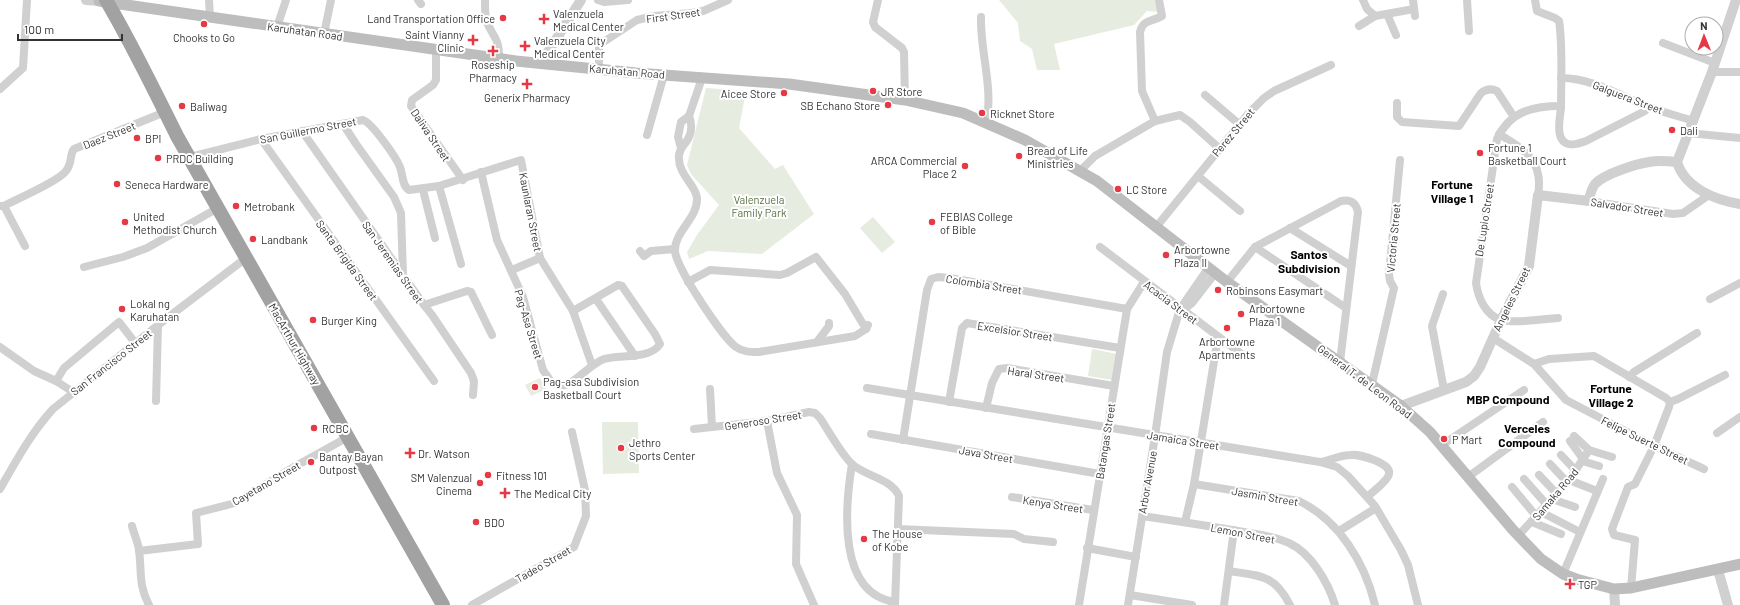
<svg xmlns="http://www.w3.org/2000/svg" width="1740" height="605" font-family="Barlow,sans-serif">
<rect width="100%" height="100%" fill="#fff"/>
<g fill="#e6ecdf">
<polygon points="999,0 1155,0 1159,12 1147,11 1134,25 1054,44 1060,70 1037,70 1032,49 1020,41 1018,23"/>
<polygon points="706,88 746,91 739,128 775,169 783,165 814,214 762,254 708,251 689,259 687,252 697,235 719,205 691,174 687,165"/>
<polygon points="873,217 895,242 882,253 860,228"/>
<polygon points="1092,349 1117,354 1112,380 1088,376"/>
<polygon points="540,378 546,389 531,396 525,385"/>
<polygon points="602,422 638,422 639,473 603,474"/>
</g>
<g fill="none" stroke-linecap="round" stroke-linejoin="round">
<g stroke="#d0d0d0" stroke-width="8">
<polyline points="209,0 210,17"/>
<polyline points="418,0 421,4"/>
<path d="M485,0C485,6 485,14 486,19C491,36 500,37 499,58"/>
<polyline points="598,0 604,2 628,0"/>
<polyline points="878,0 873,22 875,27 902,48 904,52 905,100"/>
<polyline points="1363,0 1367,9 1375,16"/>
<polyline points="1413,0 1415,16"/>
<polyline points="1467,0 1469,31"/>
<path d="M1535,0L1537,11L1555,18L1559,21C1563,45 1561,82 1561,108C1560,116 1557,130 1561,138C1566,148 1578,144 1586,141L1645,111L1648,106"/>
<polyline points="1387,14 1396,35"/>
<path d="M981,17C980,52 994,89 986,123"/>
<polyline points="1359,26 1375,16 1414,9"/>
<polyline points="277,27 286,0"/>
<polyline points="324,34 331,0"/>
<polyline points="1663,43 1715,63"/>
<polyline points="436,50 436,80 433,85 412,100 411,106 463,180"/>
<polyline points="599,69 599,45 637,20 654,16 692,13 703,11 728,0"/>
<polyline points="1712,72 1740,72"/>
<path d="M1561,78C1591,78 1619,95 1646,106C1662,112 1678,116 1694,121"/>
<polyline points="0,89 23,68 27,0"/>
<polyline points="1205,95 1239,124"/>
<path d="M1397,103V117L1402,122L1459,126L1481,93C1486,89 1491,88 1497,91L1514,117"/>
<path d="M689,116C692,123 692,132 688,139C685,145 680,147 679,155C677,174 696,185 697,198C698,218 675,231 675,250C674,265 723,338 736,347C743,352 750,352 759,352L855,336L866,329L868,325"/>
<polyline points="1155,121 1180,115 1190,122 1220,149"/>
<polyline points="343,124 356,144 394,197 401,213 403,275"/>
<polyline points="302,131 424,305 432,315 471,373 474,381 473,395"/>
<polyline points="1688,133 1740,138"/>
<path d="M1499,134C1525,150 1544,161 1538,195"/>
<polyline points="647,135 664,75"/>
<polyline points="261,139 434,381"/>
<polyline points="681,148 678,137 681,122 689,116 702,78"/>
<path d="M190,157L261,139L363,120C372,123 396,157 400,167C403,175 402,186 409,190L439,186L521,160L540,258L573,311L592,365"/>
<path d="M1080,171L1095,156L1155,121L1142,91L1140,32C1143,19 1152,22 1162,16L1159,0"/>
<path d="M481,172L497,240L523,297L543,370L552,383C556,384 561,386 565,385C574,384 590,364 604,359C619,354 650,360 660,344L655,334L622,286L618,285L573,311"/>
<polyline points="1198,176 1240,211"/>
<polyline points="439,186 461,264"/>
<polyline points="423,190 435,238"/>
<polyline points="1589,201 1673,214 1683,213 1709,195"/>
<path d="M0,206H4C17,199 59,181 66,171C73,162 69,155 74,149L165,112"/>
<polyline points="4,206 25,246"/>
<polyline points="1157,226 1248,114 1264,98 1274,91 1331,65"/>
<polyline points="1290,228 1351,266"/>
<polyline points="1100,247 1244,356"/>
<polyline points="1255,247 1346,308"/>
<polyline points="640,251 644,256 651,251 675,249"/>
<polyline points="84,267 123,257 147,248 218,208"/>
<polyline points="512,270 540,258"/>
<polyline points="688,282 710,270 780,275 787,273 816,257 845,294 866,329"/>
<path d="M1227,282L1255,247L1341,201C1351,199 1356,203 1358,212L1340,362"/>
<polyline points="1443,294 1432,326 1444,390"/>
<polyline points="596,299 635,356"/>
<polyline points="1710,299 1740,283"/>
<polyline points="424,305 467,291 471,292 492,335"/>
<polyline points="1179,313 1192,303 1216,272"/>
<path d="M1558,318C1543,319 1515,324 1501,320C1485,315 1478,297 1476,283L1497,139C1510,111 1533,106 1561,106"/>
<polyline points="1493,338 1534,364 1566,400 1654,446 1704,469"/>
<polyline points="817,342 829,326 829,323"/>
<polyline points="0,347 34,371 56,381 73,392"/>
<polyline points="1534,364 1549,359 1594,356 1666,398 1670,402"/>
<polyline points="1629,377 1634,372 1697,333"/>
<polyline points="56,381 64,368 119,322 136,344"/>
<polyline points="1372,384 1394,288 1390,281 1389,274 1400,160"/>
<polyline points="867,388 1320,462 1337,467 1348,476 1375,506 1401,550 1408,565 1418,605"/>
<path d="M710,389L712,427L767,421L809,412L815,413L820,418C828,430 843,457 853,465C866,476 892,479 899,496L895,605"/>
<polyline points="156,401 158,325"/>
<polyline points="949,402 962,328 967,323 1120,348"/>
<polyline points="1670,402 1678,399 1725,375"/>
<polyline points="986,408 992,383 999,369 1007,368 1114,386"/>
<polyline points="767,421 777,473 797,515 796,564 814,605"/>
<polyline points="694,429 712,427"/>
<polyline points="1717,433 1740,417"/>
<polyline points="871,434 1100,474"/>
<polyline points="1574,436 1589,450 1612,457"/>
<polyline points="903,440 927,290 931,279 938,277 950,278 1127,309"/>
<polyline points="1570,441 1583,459"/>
<polyline points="1442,445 1524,390"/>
<polyline points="1561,455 1576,471"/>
<polyline points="1582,461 1599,466"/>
<path d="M1321,462C1330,460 1341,455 1351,455C1359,454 1392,463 1389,474C1388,480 1373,492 1368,496"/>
<path d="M852,464C845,507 837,594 895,602"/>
<polyline points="1550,464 1567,482"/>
<polyline points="1539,475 1557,494"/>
<polyline points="1468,477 1543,422"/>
<polyline points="1524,479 1547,505"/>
<polyline points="1569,480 1597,491"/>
<path d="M1194,484L1299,501C1339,520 1365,563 1375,605"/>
<polyline points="1512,487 1537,517"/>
<path d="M0,489C16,461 31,433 53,409L158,325L246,258"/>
<polyline points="1012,497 1093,510"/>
<polyline points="1552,499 1575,507"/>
<polyline points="1541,512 1576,530"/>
<path d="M1142,516C1176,521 1210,526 1244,532C1259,535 1275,536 1289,543C1311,553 1328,582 1335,605"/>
<polyline points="1185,522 1194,484 1218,337"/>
<polyline points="1532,522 1561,534"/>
<path d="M132,526C134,534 138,542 139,550C142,572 138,584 149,605"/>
<polyline points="898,529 1014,534 1024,539 1053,542"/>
<polyline points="1339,531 1376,508"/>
<polyline points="1518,536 1569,480 1589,450"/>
<polyline points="1087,548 1136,557"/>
<polyline points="139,551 198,544 196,513 235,503 294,467 348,437"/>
<path d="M1229,571C1260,576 1274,574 1290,605"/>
<polyline points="1563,574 1603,479"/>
<polyline points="1631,588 1635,540 1614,535 1612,529 1628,487 1635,484 1654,446 1669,407 1670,402"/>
<polyline points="1130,595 1192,605"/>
<polyline points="472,605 574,547 586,516 585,490 572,432"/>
<polyline points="1079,605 1127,309 1144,282"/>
<polyline points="1128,605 1155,436 1167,352 1180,309 1209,267"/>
<polyline points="1224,605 1234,530"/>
</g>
<g stroke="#d0d0d0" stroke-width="10">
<polyline points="86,0 99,1"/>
<path d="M1736,0L1712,72L1677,162C1685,188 1715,200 1740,204"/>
<polyline points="541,63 581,0"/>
<path d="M1401,406L1466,382L1474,376L1480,367L1501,320L1529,266L1538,195L1589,201C1590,195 1591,189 1595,184C1604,174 1636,164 1649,162C1658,160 1668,161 1677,162"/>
<polyline points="1718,570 1728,605"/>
<polyline points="1614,589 1615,605"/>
</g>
<polyline stroke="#bdbdbd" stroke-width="11" points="99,1 516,61 636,73 789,84 905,100 963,113 1025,140 1097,181 1227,282 1401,406 1430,432 1513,530 1541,559 1563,574 1576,579 1614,589 1631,588 1740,564"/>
<path stroke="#a2a2a2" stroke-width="14" d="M106,0C132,44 154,90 177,136L443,605"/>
</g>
<g fill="#e63946" stroke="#fff" stroke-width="1.5">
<circle cx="503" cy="18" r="4"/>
<path d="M542 13h4v4h4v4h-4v4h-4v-4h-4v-4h4z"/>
<circle cx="204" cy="24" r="4"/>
<path d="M471 34h4v4h4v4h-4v4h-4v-4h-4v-4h4z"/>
<path d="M523 40h4v4h4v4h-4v4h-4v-4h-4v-4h4z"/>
<path d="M491 45h4v4h4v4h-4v4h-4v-4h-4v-4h4z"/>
<path d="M525 78h4v4h4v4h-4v4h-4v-4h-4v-4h4z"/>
<circle cx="873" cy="91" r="4"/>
<circle cx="784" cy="93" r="4"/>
<circle cx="888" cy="105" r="4"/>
<circle cx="182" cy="106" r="4"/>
<circle cx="982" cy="113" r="4"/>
<circle cx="1672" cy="130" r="4"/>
<circle cx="137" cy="138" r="4"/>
<circle cx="1480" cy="153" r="4"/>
<circle cx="1019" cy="156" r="4"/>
<circle cx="158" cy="158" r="4"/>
<circle cx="965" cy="166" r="4"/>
<circle cx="117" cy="184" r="4"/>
<circle cx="1118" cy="189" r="4"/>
<circle cx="236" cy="206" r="4"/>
<circle cx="125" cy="222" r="4"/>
<circle cx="932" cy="222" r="4"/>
<circle cx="253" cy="239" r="4"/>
<circle cx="1166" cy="255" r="4"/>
<circle cx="1218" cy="290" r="4"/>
<circle cx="122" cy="309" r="4"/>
<circle cx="1241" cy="314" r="4"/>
<circle cx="313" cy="320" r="4"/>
<circle cx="1227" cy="328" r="4"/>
<circle cx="535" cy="387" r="4"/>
<circle cx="314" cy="428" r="4"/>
<circle cx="1444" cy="439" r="4"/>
<circle cx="621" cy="448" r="4"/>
<path d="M408 447h4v4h4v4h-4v4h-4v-4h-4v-4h4z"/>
<circle cx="311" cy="462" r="4"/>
<circle cx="488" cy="475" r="4"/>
<circle cx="480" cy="483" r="4"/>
<path d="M503 487h4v4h4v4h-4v4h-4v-4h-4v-4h4z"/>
<circle cx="476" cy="522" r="4"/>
<circle cx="864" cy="539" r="4"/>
<path d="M1568 578h4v4h4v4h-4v4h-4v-4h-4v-4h4z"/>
</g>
<g text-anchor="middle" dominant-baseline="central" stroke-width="4" stroke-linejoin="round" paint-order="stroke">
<g font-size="11" fill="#333" stroke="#fff" text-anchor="start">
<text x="553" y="13">Valenzuela<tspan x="553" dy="13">Medical Center</tspan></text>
<text x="495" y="18" text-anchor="end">Land Transportation Office</text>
<text x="464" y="34" text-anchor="end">Saint Vianny<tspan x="464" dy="13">Clinic</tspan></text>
<text x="204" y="37" text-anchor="middle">Chooks to Go</text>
<text x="534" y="40">Valenzuela City<tspan x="534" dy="13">Medical Center</tspan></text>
<text x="493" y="64" text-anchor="middle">Roseship<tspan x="493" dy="13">Pharmacy</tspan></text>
<text x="881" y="91">JR Store</text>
<text x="776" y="93" text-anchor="end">Aicee Store</text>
<text x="527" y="97" text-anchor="middle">Generix Pharmacy</text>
<text x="880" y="105" text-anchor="end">SB Echano Store</text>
<text x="190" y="106">Baliwag</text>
<text x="990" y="113">Ricknet Store</text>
<text x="1680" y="130">Dali</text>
<text x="145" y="138">BPI</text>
<text x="1488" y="147">Fortune 1<tspan x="1488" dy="13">Basketball Court</tspan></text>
<text x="1027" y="150">Bread of Life<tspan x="1027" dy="13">Ministries</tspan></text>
<text x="166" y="158">PRDC Building</text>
<text x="957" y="160" text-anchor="end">ARCA Commercial<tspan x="957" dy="13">Place 2</tspan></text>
<text x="125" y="184">Seneca Hardware</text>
<text x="1126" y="189">LC Store</text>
<text x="244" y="206">Metrobank</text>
<text x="133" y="216">United<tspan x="133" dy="13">Methodist Church</tspan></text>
<text x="940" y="216">FEBIAS College<tspan x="940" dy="13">of Bible</tspan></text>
<text x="261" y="239">Landbank</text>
<text x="1174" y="249">Arbortowne<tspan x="1174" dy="13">Plaza II</tspan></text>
<text x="1226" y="290">Robinsons Easymart</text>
<text x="130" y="303">Lokal ng<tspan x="130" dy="13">Karuhatan</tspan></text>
<text x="1249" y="308">Arbortowne<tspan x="1249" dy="13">Plaza 1</tspan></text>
<text x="321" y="320">Burger King</text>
<text x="1227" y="341" text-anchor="middle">Arbortowne<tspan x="1227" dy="13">Apartments</tspan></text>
<text x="543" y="381">Pag-asa Subdivision<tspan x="543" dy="13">Basketball Court</tspan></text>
<text x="322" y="428">RCBC</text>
<text x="1452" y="439">P Mart</text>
<text x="629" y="442">Jethro<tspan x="629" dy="13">Sports Center</tspan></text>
<text x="418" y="453">Dr. Watson</text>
<text x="319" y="456">Bantay Bayan<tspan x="319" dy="13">Outpost</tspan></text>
<text x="496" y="475">Fitness 101</text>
<text x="472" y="477" text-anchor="end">SM Valenzual<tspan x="472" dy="13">Cinema</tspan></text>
<text x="514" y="493">The Medical City</text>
<text x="484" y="522">BDO</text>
<text x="872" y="533">The House<tspan x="872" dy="13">of Kobe</tspan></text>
<text x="1578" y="584">TGP</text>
</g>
<g font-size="11" fill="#333" stroke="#fff">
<text transform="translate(673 15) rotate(-8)">First Street</text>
<text transform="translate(305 31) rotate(8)">Karuhatan Road</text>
<text transform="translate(627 71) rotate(5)">Karuhatan Road</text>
<text transform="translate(1628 97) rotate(21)">Galguera Street</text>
<text transform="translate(308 130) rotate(-11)">San Guillermo Street</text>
<text transform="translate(1233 132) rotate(-50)">Perez Street</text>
<text transform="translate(109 135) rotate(-22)">Daez Street</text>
<text transform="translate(431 135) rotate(56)">Daliva Street</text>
<text transform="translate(1627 207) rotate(9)">Salvador Street</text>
<text transform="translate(531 212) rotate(79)">Kaunlaran Street</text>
<text transform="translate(1484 220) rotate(-81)">De Lupio Street</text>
<text transform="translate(1393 238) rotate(-85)">Victoria Street</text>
<text transform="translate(347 260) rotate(54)">Santa Brigida Street</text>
<text transform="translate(393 262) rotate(55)">San Jeremias Street</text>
<text transform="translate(984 284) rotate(9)">Colombia Street</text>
<text transform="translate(1511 299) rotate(-64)">Angeles Street</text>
<text transform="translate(1171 302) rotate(37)">Acacia Street</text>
<text transform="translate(529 324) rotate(73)">Pag-Asa Street</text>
<text transform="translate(1015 331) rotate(9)">Excelsior Street</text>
<text transform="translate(295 344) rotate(60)">MacArthur Highway</text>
<text transform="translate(111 362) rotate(-38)">San Francisco Street</text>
<text transform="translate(1036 374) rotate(8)">Haral Street</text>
<text transform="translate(1365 381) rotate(37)">General T. de Leon Road</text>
<text transform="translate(763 420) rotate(-9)">Generoso Street</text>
<text transform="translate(1183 440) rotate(9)">Jamaica Street</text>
<text transform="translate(1645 440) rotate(26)">Felipe Suerte Street</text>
<text transform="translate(1105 441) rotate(-81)">Batangas Street</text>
<text transform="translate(986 454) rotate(10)">Java Street</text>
<text transform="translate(1147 482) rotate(-80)">Arbor Avenue</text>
<text transform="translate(266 483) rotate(-30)">Cayetano Street</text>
<text transform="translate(1555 494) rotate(-50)">Samaka Road</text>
<text transform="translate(1265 496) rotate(10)">Jasmin Street</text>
<text transform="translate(1053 504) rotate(9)">Kenya Street</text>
<text transform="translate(1243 533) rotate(11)">Lemon Street</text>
<text transform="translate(543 564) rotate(-30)">Tadeo Street</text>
</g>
<g font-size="11" fill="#56703f" stroke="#fff">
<text x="759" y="199">Valenzuela<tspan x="759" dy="13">Family Park</tspan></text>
</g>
<g font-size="12" font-weight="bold" fill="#000" stroke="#fff">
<text x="1452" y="184">Fortune<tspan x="1452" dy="14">Village 1</tspan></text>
<text x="1309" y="254">Santos<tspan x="1309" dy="14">Subdivision</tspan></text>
<text x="1611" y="388">Fortune<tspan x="1611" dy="14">Village 2</tspan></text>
<text x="1508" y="399">MBP Compound</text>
<text x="1527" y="428">Verceles<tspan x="1527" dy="14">Compound</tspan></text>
</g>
</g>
<g transform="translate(1704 36) rotate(359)"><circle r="19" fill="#ffffff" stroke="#adadad"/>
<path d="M0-3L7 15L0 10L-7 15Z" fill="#e63946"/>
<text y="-6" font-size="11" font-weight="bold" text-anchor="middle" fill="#333333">N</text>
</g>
<path d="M18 34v6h104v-6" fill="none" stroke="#333333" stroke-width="2"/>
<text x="24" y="34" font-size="12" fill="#333333" stroke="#ffffff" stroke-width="3" paint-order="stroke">100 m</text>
</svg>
